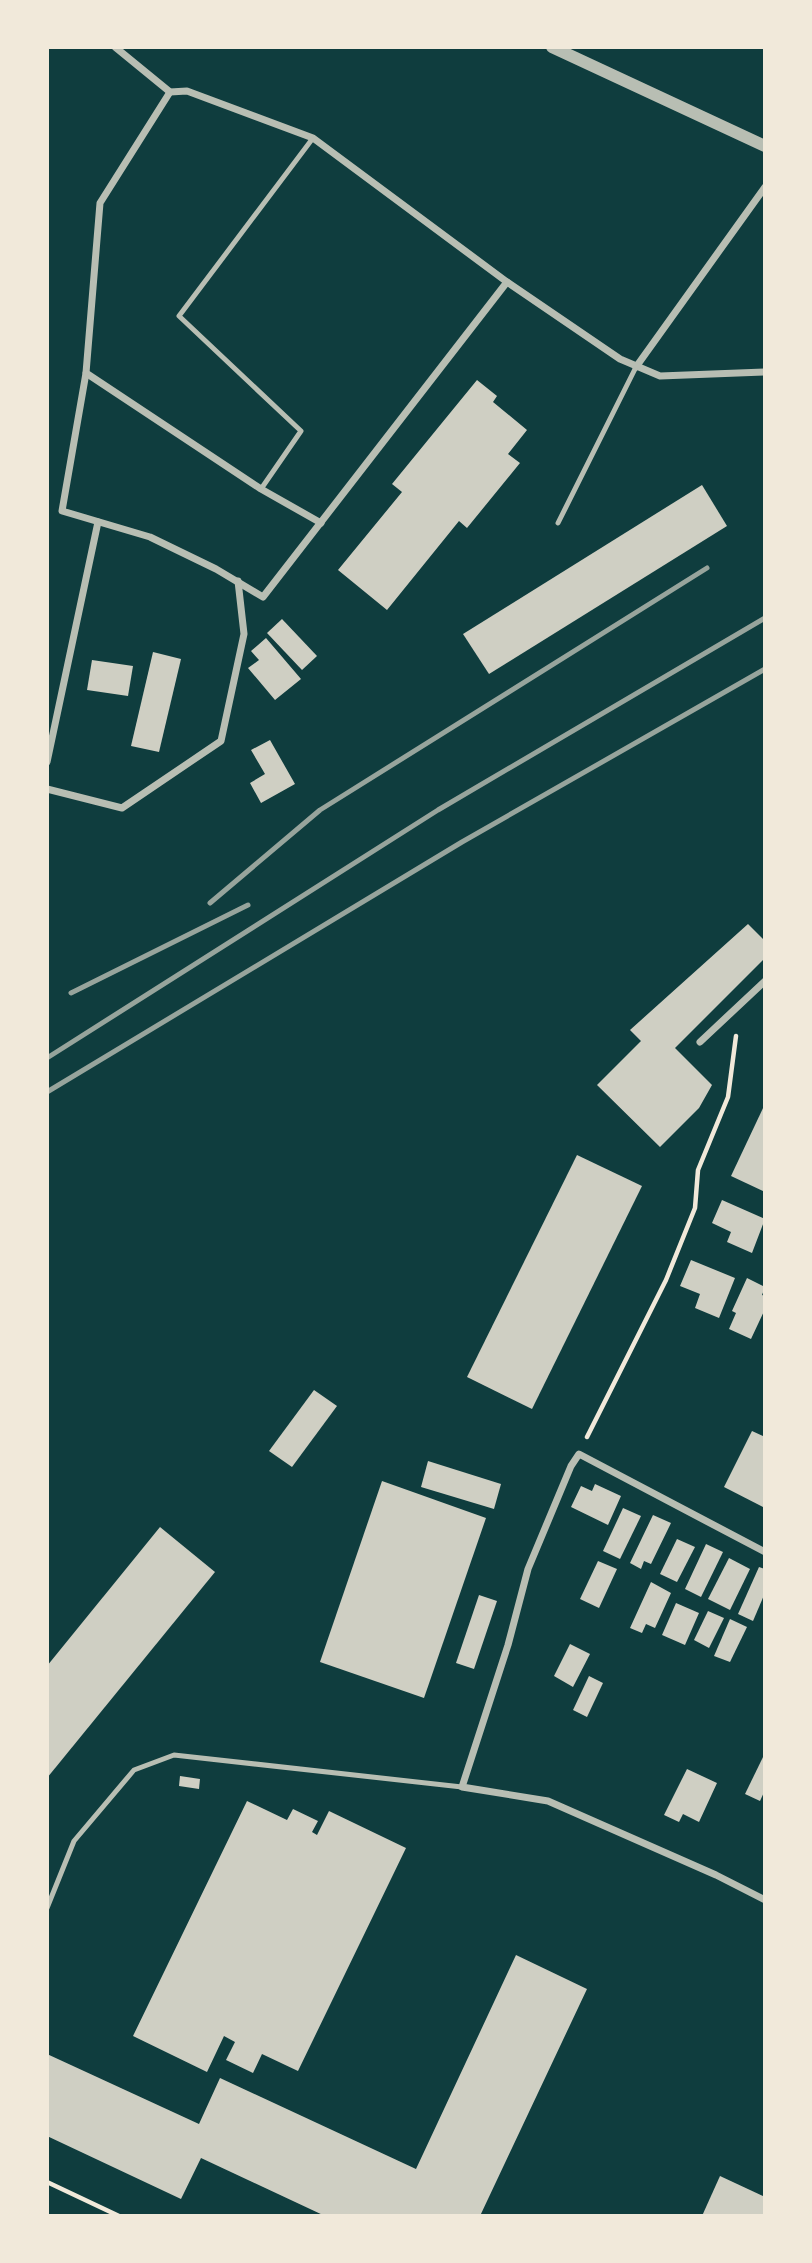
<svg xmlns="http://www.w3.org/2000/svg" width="812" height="2263" font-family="'Times New Roman',serif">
<rect width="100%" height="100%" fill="#0f3d3e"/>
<g fill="#cfcfc3">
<polygon points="477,380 497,396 493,402 527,430 508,454 520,463 467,528 459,521 387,610 338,570 402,492 392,484"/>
<polygon points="702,485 727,526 489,674 463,634"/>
<polygon points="282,619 317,656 302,670 267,633"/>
<polygon points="266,638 301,679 275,700 248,668 259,660 251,651"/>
<polygon points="153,652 181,659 159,752 131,746"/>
<polygon points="92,660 133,666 128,696 87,690"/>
<polygon points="270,740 295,784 261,803 250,783 265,774 251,750"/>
<polygon points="748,924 765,941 765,958 675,1048 712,1085 699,1108 660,1147 597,1085 641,1041 630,1030"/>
<polygon points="765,1104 765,1192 731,1176"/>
<polygon points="577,1155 642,1186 532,1409 467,1377"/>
<polygon points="722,1200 765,1219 752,1253 727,1242 731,1232 712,1223"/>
<polygon points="691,1260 735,1278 719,1318 695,1308 700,1294 680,1286"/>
<polygon points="747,1278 765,1287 762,1295 765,1296 765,1309 751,1339 729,1329 736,1313 732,1311"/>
<polygon points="314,1390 337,1406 292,1467 269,1451"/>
<polygon points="752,1431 765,1437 765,1508 724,1487"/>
<polygon points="428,1461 501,1484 494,1509 421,1487"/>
<polygon points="382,1481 486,1518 424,1698 320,1662"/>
<polygon points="595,1484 621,1496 608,1525 571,1507 581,1486 592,1491"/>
<polygon points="623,1508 641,1516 620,1559 603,1551"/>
<polygon points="653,1515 671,1523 651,1564 644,1561 641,1569 630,1563"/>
<polygon points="160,1527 215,1572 47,1778 47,1666"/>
<polygon points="677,1539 695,1547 677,1582 660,1574"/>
<polygon points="706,1544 723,1552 701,1597 685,1589"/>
<polygon points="729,1558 750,1569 730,1610 708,1599"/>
<polygon points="598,1561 617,1569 599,1608 580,1599"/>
<polygon points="759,1567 765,1569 765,1593 753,1621 738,1614"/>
<polygon points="651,1582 671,1593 655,1628 646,1624 642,1633 630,1628"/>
<polygon points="479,1595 497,1601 474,1669 456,1663"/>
<polygon points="676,1603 699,1613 685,1645 662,1635"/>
<polygon points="708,1611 724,1618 709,1648 694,1640"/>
<polygon points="730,1619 747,1627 730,1662 714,1656"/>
<polygon points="570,1644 590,1654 573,1687 554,1676"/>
<polygon points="589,1676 603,1683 587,1717 573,1710"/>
<polygon points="765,1753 765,1790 760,1801 745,1794"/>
<polygon points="687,1769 717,1783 699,1822 683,1814 679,1822 664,1815"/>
<polygon points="180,1776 200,1779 199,1789 179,1786"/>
<polygon points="247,1801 287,1820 293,1809 318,1821 312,1832 317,1835 329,1811 406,1848 298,2071 262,2054 253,2073 226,2060 235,2042 224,2036 207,2072 133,2036"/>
<polygon points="516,1955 587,1989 480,2216 325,2216 201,2158 181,2199 47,2136 47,2054 199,2124 220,2078 416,2169"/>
<polygon points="720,2176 765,2197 765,2216 702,2216"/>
</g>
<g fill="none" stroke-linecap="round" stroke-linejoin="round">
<g stroke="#f1e9da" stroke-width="4.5">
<polyline points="587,1437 666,1280 695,1208 698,1170 728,1097 736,1036"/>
<polyline points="47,2182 119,2216"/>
</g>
<g stroke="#b8beb3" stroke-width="5">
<polyline points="261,489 301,431 179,316 313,138"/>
<polyline points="558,523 636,367"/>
<polyline points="47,1908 74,1841 134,1770 174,1755 462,1787"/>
</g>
<g stroke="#b8beb3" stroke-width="7">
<polyline points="115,47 170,92 187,91 313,138 507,282 620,359 660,376 765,372"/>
<polyline points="170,92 100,203 86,373 261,489 321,523"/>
<polyline points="636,367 765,187"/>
<polyline points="86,373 62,511 150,537 216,569 263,597 507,282"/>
<polyline points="47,762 98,522"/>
<polyline points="47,789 122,808 221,741 244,634 238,581"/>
<polyline points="700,1042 765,981"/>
<polyline points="765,1552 579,1454 571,1466 528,1569 508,1645 462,1787 548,1801 716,1875 765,1900"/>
</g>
<polyline stroke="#b8beb3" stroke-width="12" points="552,47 765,146"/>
<g stroke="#97a49c" stroke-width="5">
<polyline points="210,903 320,810 707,568"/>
<polyline points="71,993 248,905"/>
<polyline points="47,1058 438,810 765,618"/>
<polyline points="47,1092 462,842 765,669"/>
</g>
</g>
<rect width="812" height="2263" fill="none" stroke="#f1e9da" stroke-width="98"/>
</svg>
